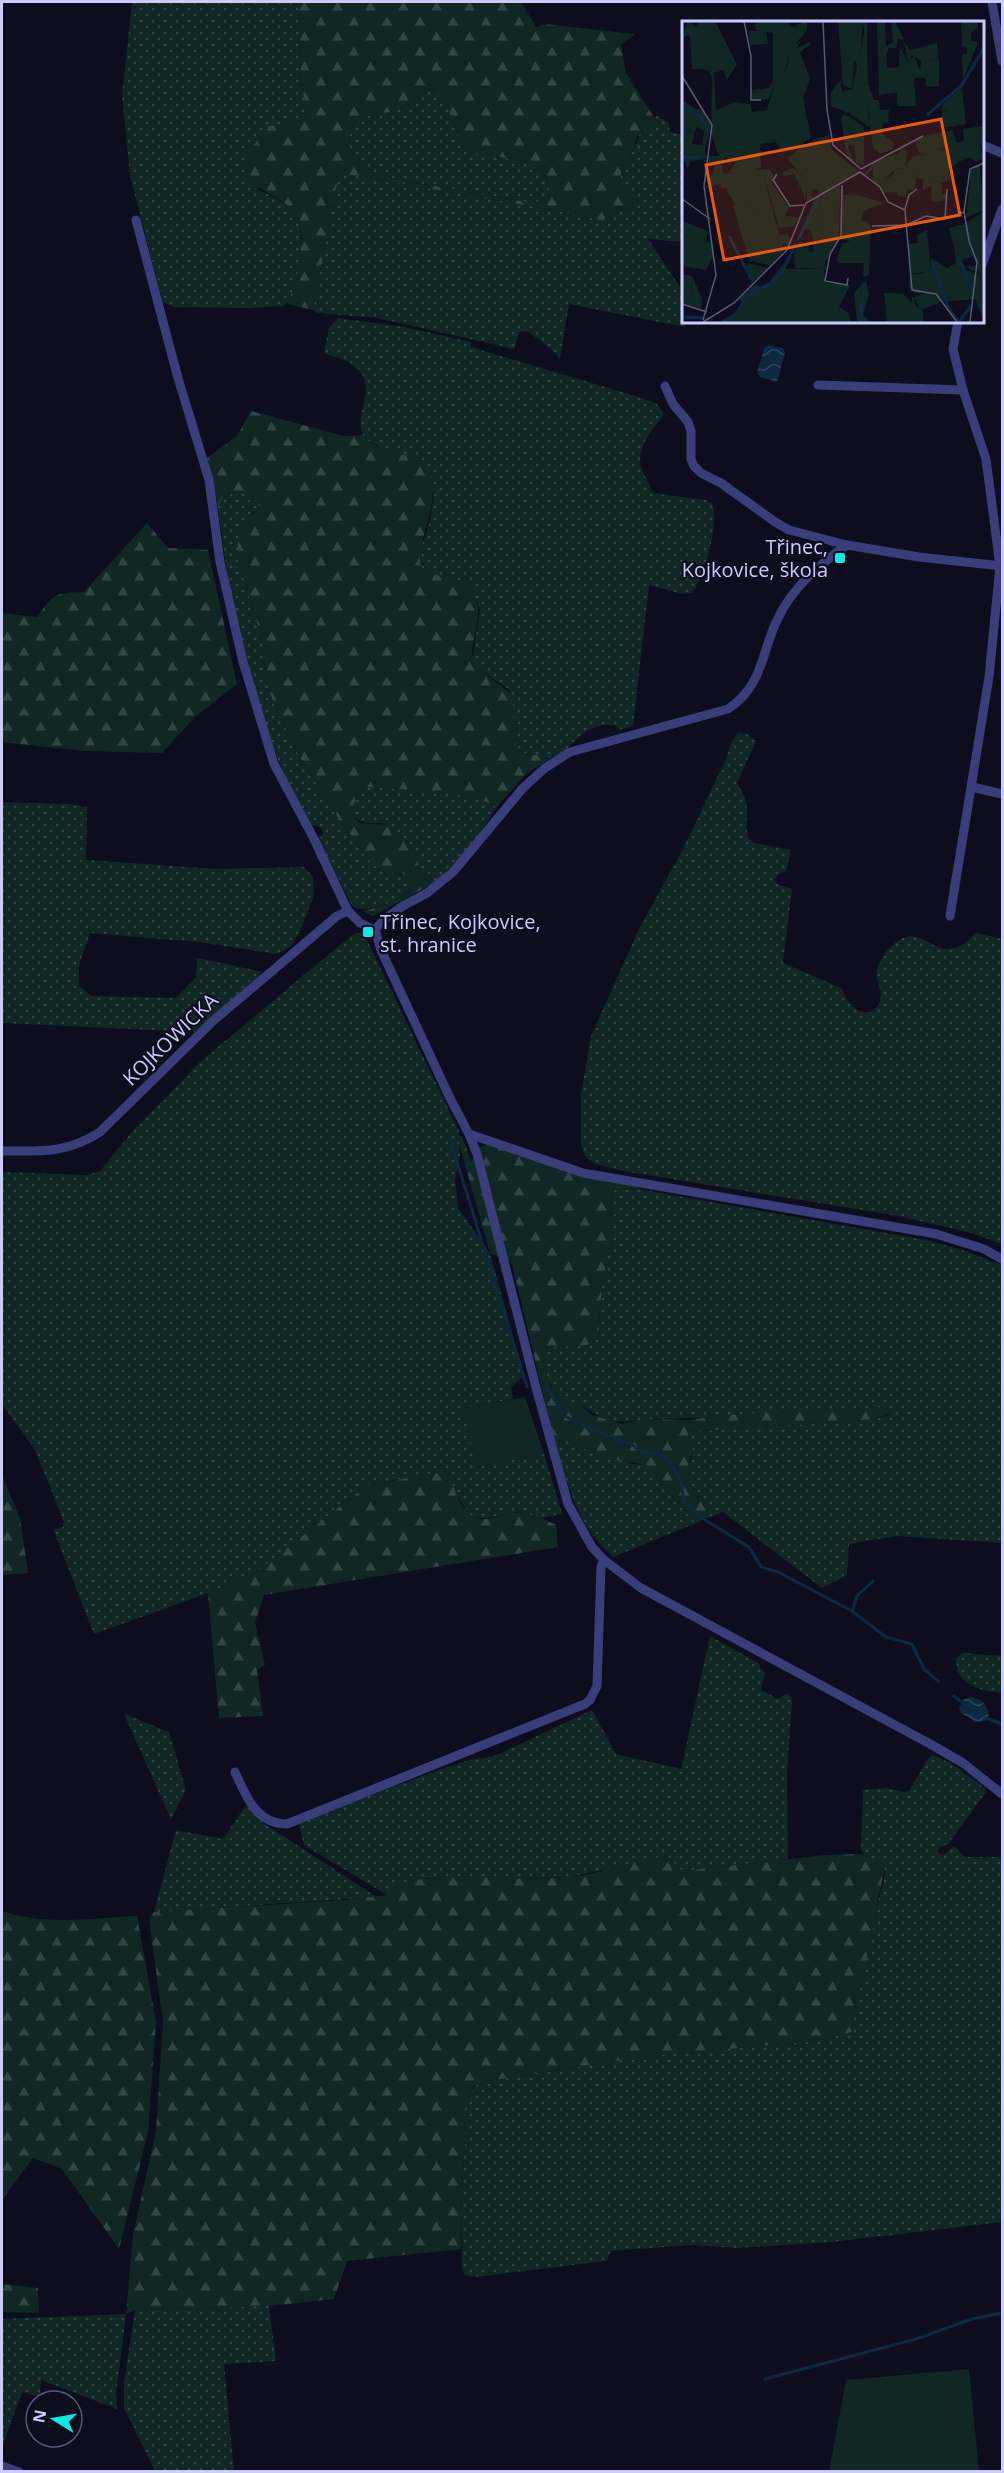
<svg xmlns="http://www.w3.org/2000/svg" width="1004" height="2473" font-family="'Open Sans',sans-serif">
<defs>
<pattern id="grass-dots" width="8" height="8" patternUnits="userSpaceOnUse" patternTransform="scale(1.5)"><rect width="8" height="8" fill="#102724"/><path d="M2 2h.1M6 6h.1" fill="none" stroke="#314545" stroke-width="1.8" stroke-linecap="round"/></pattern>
<pattern id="forest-firs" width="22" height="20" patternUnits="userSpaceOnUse" patternTransform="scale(1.5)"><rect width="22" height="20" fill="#102724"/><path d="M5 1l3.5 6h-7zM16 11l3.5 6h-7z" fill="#314545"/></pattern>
<pattern id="water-waves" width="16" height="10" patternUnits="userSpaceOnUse" patternTransform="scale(1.5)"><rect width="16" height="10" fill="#0d2841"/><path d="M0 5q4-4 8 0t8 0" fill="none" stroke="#2f465d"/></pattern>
</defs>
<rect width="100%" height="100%" fill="#0d0d1e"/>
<g fill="url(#grass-dots)">
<path d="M132,2H301L298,11L301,83L305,103L306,119L269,127L258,189C270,196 290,203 297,216C306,232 299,295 284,306L251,308L174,307L163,302L130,176L122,96Z"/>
<path d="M426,89L435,90L449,111L464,148L470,152C490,156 512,158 531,164C544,169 554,187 547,199L532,203L383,177C353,164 340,149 357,118L394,111L412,104Z"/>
<path d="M658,116L668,122L670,132L683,135V242L648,239L682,290L683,321H685V327L569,304L560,358L550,348L527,331L519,332L514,349L377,318L318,313L313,310L339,173L576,214L603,221C611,210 619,208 632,210L634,199L620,181L622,166L630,158L641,131L651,127L654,117Z"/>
<path d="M338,318L405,327L471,342V347L635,396L656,403L664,414C654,429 636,446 641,466C643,475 650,484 653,493L706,500L712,504C720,523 704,577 692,593L682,594L649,585L633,726L619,730L615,725C592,724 584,731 570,746C565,752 556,755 550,759C539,753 527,756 516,749L510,690L478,669L472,661L480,609L470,586L423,570L419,563V553L429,524L434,495L429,474L365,439C349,413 385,385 350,363C343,358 332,357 324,353L329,328Z"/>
<path d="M236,492L252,494L259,503L257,510L251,514L238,561L260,632L269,692L295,749L332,809L370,862L390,876C400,873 409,873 413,885C405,899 369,914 353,907L318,839L323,835V831L321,827L308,825C257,727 230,615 218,506L222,498Z"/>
<path d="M738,733L747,734L756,741L737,783C754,810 743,812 748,838L754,843L791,850L786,871L777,875L775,880L777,884L792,889L783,963L841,988C845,993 846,1000 850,1004C863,1018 880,1014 881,994C881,986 875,980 877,971C879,962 886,950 894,944C925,916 936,976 976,933L1002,939V1244L968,1232L893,1215L623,1171L595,1164L585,1156L581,1144V1094L591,1036L639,929L684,847L727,757L731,742Z"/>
<path d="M364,787C408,790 454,788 495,805V809L481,832L462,855L436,882C411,872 423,861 411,845C406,839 399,833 393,828C382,818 368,829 354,817L353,808L357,792Z"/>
<polygon points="2,802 70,804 87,807 86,860 216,869 304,867 313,877 314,895 300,931 291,947 277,954 198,942 90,933 79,965 79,986 92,996 176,998 196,977 197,958 263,972 195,1032 2,1023"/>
<polygon points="359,933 364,934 459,1131 460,1155 455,1180 458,1208 490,1253 524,1376 511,1387 513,1399 464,1408 477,1467 544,1454 562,1514 542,1518 517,1512 488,1518 475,1518 468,1513 456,1494 448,1471 367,1485 258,1571 208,1593 94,1634 53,1529 63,1527 64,1522 60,1512 35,1450 2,1404 2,1172 87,1175 100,1171 132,1132 201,1061 352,935"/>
<path d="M617,1188L638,1189L926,1240L960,1249L1002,1265V1543L897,1536L849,1544L847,1575L822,1588L723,1512L707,1518V1508L694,1494L688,1465L692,1458L688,1432L876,1419L891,1414L645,1419C614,1425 607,1422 581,1405C575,1402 568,1403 563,1400C549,1392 544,1363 545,1349L598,1338L602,1283L613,1235L610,1220L613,1193Z"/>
<path d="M568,1439L583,1448L633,1464L645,1465L652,1469L665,1490L696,1523L613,1557C575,1523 569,1486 554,1440Z"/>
<path d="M710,1636L760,1664V1668L765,1672L761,1690L778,1699L788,1693L792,1700L787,1775L788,1859L682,1871L665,1854L654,1859L569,1877L510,1879L428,1878L410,1881L387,1895L304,1845L299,1825L307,1820C360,1799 412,1779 466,1761C476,1758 486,1759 497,1755L592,1710L616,1754L681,1769Z"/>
<path d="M963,1653L1002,1656V1693C981,1691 955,1685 956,1658Z"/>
<polygon points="124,1714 169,1732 186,1790 171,1819"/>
<polygon points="933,1755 952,1764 985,1788 986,1792 948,1844 940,1847 937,1852 943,1855 954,1846 965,1857 1002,1857 1002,2222 831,2242 737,2248 691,2245 611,2251 606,2261 476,2277 465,2275 462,2269 461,2210 467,2102 474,2086 488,2081 641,2057 817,2041 852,2032 861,1977 885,1874 884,1866 865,1855 861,1850 863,1790 886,1788 904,1792 909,1791 928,1759"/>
<polygon points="246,1805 263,1823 377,1897 154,1912 176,1830 223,1839"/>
<polygon points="269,2306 276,2361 224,2364 234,2471 155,2471 124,2408 124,2382 135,2310"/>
<polygon points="126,2314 116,2393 117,2409 41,2380 40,2397 22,2392 2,2448 2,2319"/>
</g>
<g fill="url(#forest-firs)" fill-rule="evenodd">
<path d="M301,2H521L536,27L545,24L634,34L621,45L626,73L654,117L651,127L641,131L637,137L630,158L622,166L620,181L634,199L632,210C619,208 611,210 603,221L576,214L339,173L313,310L287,304C296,285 309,233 296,214C285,199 261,191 247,180L244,169L247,153L270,126L306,119L305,103L301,83L298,11ZM426,89L435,90L449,111L464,148L470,152C490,156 512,158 531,164C544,168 554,187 547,199L532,203L383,177C355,164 339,149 357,118L394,111L412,104Z"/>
<path d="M251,411L344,436L363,435C376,456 416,447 429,475C443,507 410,550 423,570L470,586C488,613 471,631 472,661L478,669L512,694L516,749C527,756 539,753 550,759L527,773L495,809V805C454,788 408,790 364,787L357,792L353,808L354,817L360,823L390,825C397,831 405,838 411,845C423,861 411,872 436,882L373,916L362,911C378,908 405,900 413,885L407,876L400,873L390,876L370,862L332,809L295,749L269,692L260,632L238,561V541L244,523L257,510L259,503L252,494L236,492L222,498L218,506L207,458L237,436Z"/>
<path d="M147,523L168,548L208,550L237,684L195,717L162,753L84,751L2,742V613L37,617C55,593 54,593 84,592Z"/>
<path d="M459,1136H462L471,1162L481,1147L488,1144L639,1185L638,1189L617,1188L613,1193L610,1220L613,1235L602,1283L598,1338C586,1352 560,1343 545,1349L551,1386L562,1400L579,1404L593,1415L621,1424L645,1419L687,1420L738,1414L887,1407L897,1410L876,1419L688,1432L693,1449L688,1465L694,1493L707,1508V1518L696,1523L665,1490L652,1469L645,1465L596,1456L568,1439L554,1440L512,1264L490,1253L459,1144Z"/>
<path d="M448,1471C453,1485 458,1504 469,1514C482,1527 504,1511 520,1513C533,1514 544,1519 556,1525L558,1547L264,1595L255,1622L265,1665L257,1670L263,1716L219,1718L208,1593L258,1571L367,1485Z"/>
<polygon points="2,1476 20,1518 28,1573 2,1575"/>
<path d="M665,1854L682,1871L826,1855L861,1854L879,1861L885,1866L852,2032L817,2041L641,2057L488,2081L473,2086L467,2102L461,2210V2249L347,2261L334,2299L269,2306L135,2310L126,2314L133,2235L156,2131L163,2022L149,1919L154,1912L345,1900L387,1895L396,1883C452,1872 511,1882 568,1877C597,1875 625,1862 654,1859Z"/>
<path d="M2,1911C43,1926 93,1918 137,1916L156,2022L148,2132L119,2249L62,2169L33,2158L2,2200Z"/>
<polygon points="2,2284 38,2288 39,2313 2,2312"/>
</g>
<g fill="#102724">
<polygon points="525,1397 544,1454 476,1467 463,1408"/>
<polygon points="969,2369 979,2471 829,2471 846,2380"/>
</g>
<g fill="url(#water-waves)">
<polygon points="768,345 783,348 785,353 777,382 760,377 757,373 764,348"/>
<path d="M970,1697C983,1699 992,1709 987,1721L976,1722L961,1713L959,1709L963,1700Z"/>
</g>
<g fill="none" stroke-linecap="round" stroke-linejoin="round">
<g stroke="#0d2841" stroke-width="3">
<polyline points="450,1139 527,1387"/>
<polyline points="546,1387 565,1416 583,1426 633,1445 640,1451 657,1454 666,1458 681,1480 684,1502 700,1517 749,1547 761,1567 778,1572 852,1611 886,1637 912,1644 924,1669 938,1681"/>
<polyline points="852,1611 857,1596 873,1581"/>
<polyline points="954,1696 965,1705"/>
<polyline points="985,1718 1002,1724"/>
<polyline points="765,2379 916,2339 972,2319 1002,2313"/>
</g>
<g stroke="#393e7b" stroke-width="9">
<polyline points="992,2 1002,61"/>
<polyline points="982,145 1002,153"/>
<polyline points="136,220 178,378 209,480 220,562 243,662 274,764 314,839 348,911 360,923 375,930"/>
<polyline points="982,265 1002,209"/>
<polyline points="818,385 963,390"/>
<polyline points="665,386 673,404 688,422 691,431 691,459 694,466 701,473 721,483 775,522 789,530 847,545"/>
<path d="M1002,566L919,557L847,545C819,565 793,587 778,618C761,652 764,685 728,709L570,752L545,768L523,788L453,872L427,893L403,906L384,919L375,930L381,950L450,1098L469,1134L477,1154L535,1384L568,1504L592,1547L604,1560L641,1588L932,1745L963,1763L1002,1794"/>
<polyline points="972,787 1002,794"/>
<polyline points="950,916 989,677 1000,566 986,459 963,390 953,349 958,321"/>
<polyline points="469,1134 583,1173 936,1234 984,1249 1002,1259"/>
<path d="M2,1151C40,1151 66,1154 100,1132L213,1021L337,916L348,911"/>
<path d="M235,1772C246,1796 256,1824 287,1824L585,1704L590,1700L597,1686L601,1567L604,1560"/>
<polyline points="2,2466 19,2472"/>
</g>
</g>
<g fill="#08ece8" stroke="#0d0d1e" stroke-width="2">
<rect x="834" y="552" width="12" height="12" rx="3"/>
<rect x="362" y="926" width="12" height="12" rx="3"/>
</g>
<g text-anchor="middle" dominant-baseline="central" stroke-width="4.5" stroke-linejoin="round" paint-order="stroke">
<g font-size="20" fill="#cbcbfd" stroke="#0d0d1e" text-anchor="end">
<text x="828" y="546">Třinec,<tspan x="828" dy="23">Kojkovice, škola</tspan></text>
<text x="380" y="921" text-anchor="start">Třinec, Kojkovice,<tspan x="380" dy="23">st. hranice</tspan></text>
</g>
<g font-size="20" fill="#cbcbfd" stroke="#0d0d1e">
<text transform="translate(170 1039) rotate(-44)">KOJKOWICKA</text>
</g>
</g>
<g transform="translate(682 21)">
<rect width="302" height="302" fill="#0d0d1e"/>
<path d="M78,0H107V5L114,6V11L107,12V35L101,57L93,60L87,78L70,80L69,69L87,67L91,60V12L84,11L86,23L68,24L67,10H75L72,4ZM156,0H179L173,28L170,68L161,64ZM195,0L203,1L205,47L217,46L218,26L226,41L232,35L238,49L239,40L257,38V65L244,66V57H232L234,85H215V72L197,74ZM279,0H295L296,5L289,12V20H295V24L281,59L280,33H285V27L280,26ZM183,5L185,21L186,63L177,61L175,53ZM280,66L284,103L260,107V90L267,89H260L261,83ZM166,82L186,85L188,107L166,91ZM162,93L182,105V144L174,142L172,124L166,125L172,141L165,136L159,97ZM0,103L2,112L13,111L10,123L21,124L19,130L0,133ZM301,105V128L297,122L286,137L274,136L264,127L254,129L247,125L244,130L236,131L233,120L245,114L270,109L275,122L282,120L281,108ZM147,114L150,129L177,150L138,173L134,168L129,171L131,177L125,180V161L105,137L131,119ZM249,133L259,140L249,159L260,162V173H265V179L250,181L249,165L241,169V158H236L235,152L233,168L225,169L224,176L216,175L215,171L202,172L198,161L212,153L213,148H220L232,135ZM26,135H37L45,166L39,168L38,163L23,168L33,146L26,143ZM298,144L301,189L284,197L289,148ZM80,148L88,149L92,155L89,161L107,186L103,195L117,196L112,205L97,207ZM172,173L203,182L182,190L179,199L187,201L189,208L187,254L181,256L182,242H156L155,239L160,223L168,220L159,218L161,174ZM141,175L143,180L158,179L157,217L143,241L144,248L113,247L112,232L118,220L127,225V231L132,230L130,212L123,206L128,193L136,190L142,209L135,183ZM69,182L82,217L105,213L109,219L106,225L101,223V231L88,245L68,239L61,219L51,184ZM301,191V255H298L295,247L291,250L283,245H295L291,235L279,239L274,234L267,207L283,203ZM245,209L249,250L229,253L226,223L236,222L235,214ZM64,244L68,243L86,247L72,260ZM10,255L20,277L19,288L0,282V278L9,280ZM246,271L254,273L258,282L238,289L232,276Z" fill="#102724"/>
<path d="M6,0L14,6L17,0H33L55,44L45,58L41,49L32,52L34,89L53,81L69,83L70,91L85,89L93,60L101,57L107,38V12L114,11V4L125,0V9L113,24L119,19L115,27L128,21L129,23L118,31L128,58L121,77L129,116L110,130L109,126L98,128L94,121L78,123L79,146L74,149L80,148L98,217H81L69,182L54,184L46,172L41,153L51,152L47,151L54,141L43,136L40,145L29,112L30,56L26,49L10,48L8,17L6,14L0,17ZM179,0H186L185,21L182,5L180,10L177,61L186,63L192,79H197L198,89H207L206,101L200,103L201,113L212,122L211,128L199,133L191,127L186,85L166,83V92L149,85V72L156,61L159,60L160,70L170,68L175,45L171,36ZM209,0H213L222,19L216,18L214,27H207L204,34V25L211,21ZM222,21L228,29L255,22L256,38L239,40L230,34L226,42ZM0,79L15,89L20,87L29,104L23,129L25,138L9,140L5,148L0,133L20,129L22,110L15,106L13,111L1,112ZM297,120L301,137L296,141L287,137L276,141L267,149L268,159L260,162L249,159V134L236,133L249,124L254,129L269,128L274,136L286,137ZM220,126L225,130L223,147L213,148L197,164L191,160V147L183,156L179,150L183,153L193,140L216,132ZM111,147L125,160L124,179L112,153L101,155L100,151ZM158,164V181L143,180L141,175L136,177L142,210L136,190L127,193L132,177ZM0,200L26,210L24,220L31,223L32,234L24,249L0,245ZM272,227L285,249L301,255L300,295L293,278L258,281L249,271L233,272L227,267L228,254L249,250V237L265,247L274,242ZM102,242L103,248H142L143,262L168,264L157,286L167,292L169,301H37L54,293L61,282L57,278L74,263L78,266L87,261ZM184,259L187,274L181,293L188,301H175L172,272ZM202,272L221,273L230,281V276H232L234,285L241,290V301H205Z" fill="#102724"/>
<path d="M0,253L10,255L9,281L0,278Z" fill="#102724"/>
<path fill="none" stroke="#0d2841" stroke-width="3" d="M0,81L22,100L27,111M245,94L280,64L302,27M0,137L20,136M47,215L71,261M116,219L137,176M276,237L291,269M250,241L266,286L276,300M0,296L21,297M40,301L54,293L66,274L87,264L100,251L114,223M178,301L182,263M277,301L289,285"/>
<path fill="none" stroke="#595977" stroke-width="1.5" d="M62,0L69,35V79H79M141,0L145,89L151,124L179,148M0,55L30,104L22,165L34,254L21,299M179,148L241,115M95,153L91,159L108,185L122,184M160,164L159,215L148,233L143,260L165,264L166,257M0,178L28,198M223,188L227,174L235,168M263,198L265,168M190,205L224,204L244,195L263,198L282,191M0,283L25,291M21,301L52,282L105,229L124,182L178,151L198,166L206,181L223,189L230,269L254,273L275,301M288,301L295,241L287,220L282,191L288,148L302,142"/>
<path fill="#e8590c" fill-opacity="0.15" stroke="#e8590c" stroke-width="3" d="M259,98L278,194L42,239L24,144Z"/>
<rect width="302" height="302" fill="none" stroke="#cbcbfd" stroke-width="3"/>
</g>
<rect width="1004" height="2473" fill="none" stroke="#cbcbfd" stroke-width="6"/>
<g transform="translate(54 2419) rotate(281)"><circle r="28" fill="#0d0d1e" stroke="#595977" stroke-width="1.5"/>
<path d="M0-4.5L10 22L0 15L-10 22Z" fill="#08ece8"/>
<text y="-9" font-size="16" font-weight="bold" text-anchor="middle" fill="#cbcbfd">N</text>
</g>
</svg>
